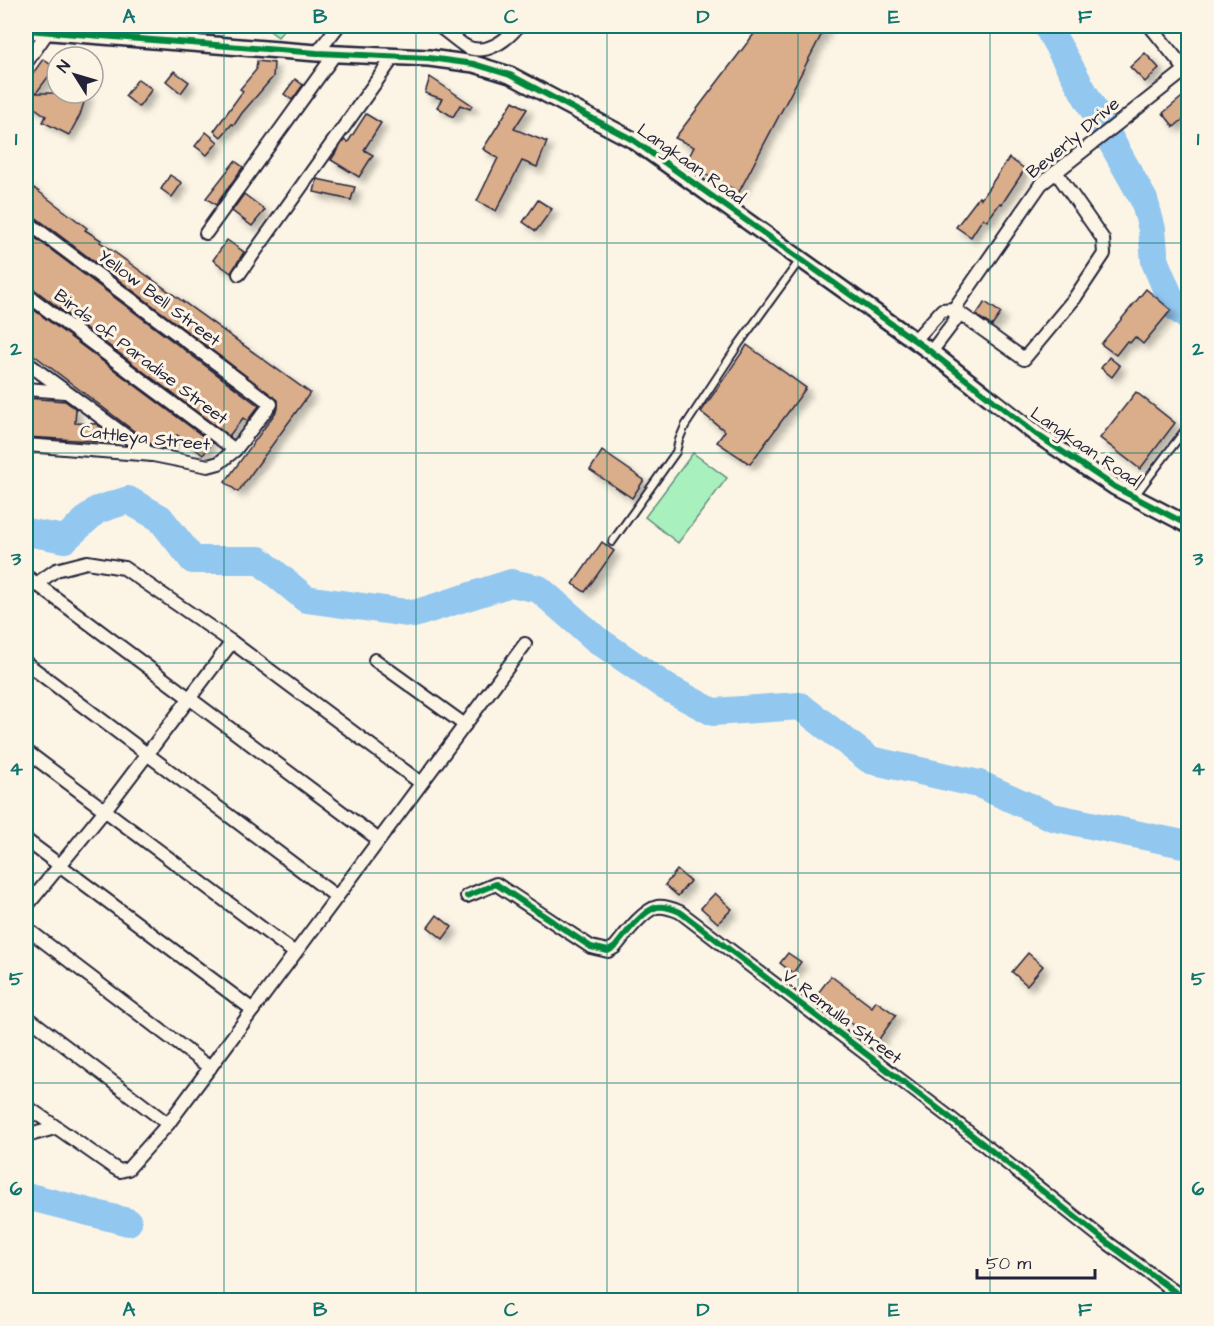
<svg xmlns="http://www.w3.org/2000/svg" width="1214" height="1326" font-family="'Architects Daughter',sans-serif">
<defs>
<filter id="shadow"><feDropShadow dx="5.5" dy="5.5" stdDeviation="3" flood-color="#0004"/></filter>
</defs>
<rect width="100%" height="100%" fill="#fcf5e5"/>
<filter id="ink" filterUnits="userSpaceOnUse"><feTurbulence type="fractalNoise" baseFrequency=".0167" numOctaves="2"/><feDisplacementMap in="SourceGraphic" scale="12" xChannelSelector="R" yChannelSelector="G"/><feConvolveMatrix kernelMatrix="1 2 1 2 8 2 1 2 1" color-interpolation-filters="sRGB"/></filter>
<g filter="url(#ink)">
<g fill="#a8f1be" stroke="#658a7c" stroke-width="1.5">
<polygon points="263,26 287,26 278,37"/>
<polygon points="693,453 727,478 678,543 645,517"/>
</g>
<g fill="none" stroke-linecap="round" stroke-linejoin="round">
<g stroke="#92c7f0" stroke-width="28">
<polyline points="1047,26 1144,200 1152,229 1155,262 1173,305 1188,317"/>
<polyline points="26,532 65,539 97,510 128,500 160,518 193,560 259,560 306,599 414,614 511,583 539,589 596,639 666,687 713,712 800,706 870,760 979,784 1052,817 1188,845"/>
<polyline points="26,1199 34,1198 128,1222"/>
</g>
</g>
<g fill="#daad8b" stroke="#22223b" stroke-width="1.5" filter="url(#shadow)">
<polygon points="760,26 826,26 739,192 685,164 694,147 675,138"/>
<polygon points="1145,53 1159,68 1145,82 1130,67"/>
<polygon points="43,59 55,68 36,93 87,93 80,115 69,135 43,122 46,116 28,103 26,107 26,83"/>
<polygon points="257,61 274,63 273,77 242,113 234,125 232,124 221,137 214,131 243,91 240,89 256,70"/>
<polygon points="174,71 189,82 181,93 166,81"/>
<polygon points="430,77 472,105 470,109 460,105 453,117 437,107 442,99 425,93"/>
<polygon points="138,79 152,89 139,107 125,96"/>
<polygon points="295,79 303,85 292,100 284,94"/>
<polygon points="1188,92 1188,115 1174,127 1163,113"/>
<polygon points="513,101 527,109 514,129 547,142 537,167 522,161 496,211 477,201 498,158 483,149"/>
<polygon points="366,114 381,123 364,150 373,155 359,177 331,160 344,140 348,142"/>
<polygon points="206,132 218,142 207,155 195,146"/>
<polygon points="1009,158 1025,169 1002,204 1000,203 987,221 983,218 971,237 956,227 979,197 981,199"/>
<polygon points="235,161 243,167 216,205 206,198"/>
<polygon points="170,175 182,183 172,197 161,189"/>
<polygon points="317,179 355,187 351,200 314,192"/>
<polygon points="26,182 87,228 85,230 101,240 100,242 110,249 310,393 238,492 225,482 278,409 278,400 31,214 26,213"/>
<polygon points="244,194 265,210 252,226 232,211"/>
<polygon points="538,200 552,209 536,231 523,222"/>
<polygon points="26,231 259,406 247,421 243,418 229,436 31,287 26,286"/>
<polygon points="227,240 244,252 231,273 213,260"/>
<polygon points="1146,289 1171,310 1143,344 1135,337 1130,343 1127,341 1116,355 1101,344"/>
<polygon points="985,302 1001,313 992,326 976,315"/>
<polygon points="26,304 212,443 203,455 177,435 166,449 155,447 26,349"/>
<polygon points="747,345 806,388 750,464 717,442 725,431 701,412"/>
<polygon points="1109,357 1120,366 1112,377 1101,368"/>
<polygon points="1136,392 1175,423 1140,469 1100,438"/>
<polygon points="26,398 65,401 76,409 75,423 96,424 110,434 109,442 26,437"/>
<polygon points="602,451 644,480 632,498 590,470"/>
<polygon points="602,542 614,551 585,592 573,584"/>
<polygon points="677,870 690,881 678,896 665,885"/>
<polygon points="715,893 732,909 718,923 701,908"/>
<polygon points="437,915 452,927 443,939 428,927"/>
<polygon points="788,953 801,962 793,973 780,963"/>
<polygon points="1028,953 1043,966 1027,985 1012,972"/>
<polygon points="831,976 872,1007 876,1001 896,1015 877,1042 815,997"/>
</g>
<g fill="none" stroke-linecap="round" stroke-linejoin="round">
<g stroke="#22223b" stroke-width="10">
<g id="service">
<polyline points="1134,497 1188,426"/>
<polyline points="612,542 676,452 679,440 685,426 739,344 800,260"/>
</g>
</g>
<g stroke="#22223b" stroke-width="16">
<g id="minor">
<path d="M439,26C447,32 456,40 465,46C485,57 507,40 518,26"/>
<polyline points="1150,26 1188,73"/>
<polyline points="317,53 338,26"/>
<polyline points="26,63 51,27"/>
<polyline points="26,221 271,404 235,450 219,463 208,466 153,455 26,445"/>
<polyline points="206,233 335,54"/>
<polyline points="239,274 395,55"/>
<polyline points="26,294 235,450"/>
<polyline points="954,309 1041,184 1188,68"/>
<polyline points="954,309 1024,359 1074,299 1104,254 1103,239 1056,172"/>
<polyline points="915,340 942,310 954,309"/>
<polyline points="931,352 956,319 954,309"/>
<polyline points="26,362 152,455"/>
<polyline points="26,389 65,392"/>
<polyline points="26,576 379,840"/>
<polyline points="26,591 56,570 87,562 124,568 232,642 421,783"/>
<polyline points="375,660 465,725"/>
<polyline points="26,663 337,897"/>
<polyline points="26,751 295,953"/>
<polyline points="26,840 253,1010"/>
<path d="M467,896L496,884L591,947L608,951L615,947C624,936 643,910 657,907C665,906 673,909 680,912L949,1117L1108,1243L1186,1300"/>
<polyline points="26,907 105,810 232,642"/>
<polyline points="26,928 210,1068"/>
<polyline points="26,1016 168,1124"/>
<polyline points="26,1106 113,1167 120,1171 128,1169 168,1124 525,644"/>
<polyline points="26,1136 55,1128"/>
</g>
</g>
<g stroke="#22223b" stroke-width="20">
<polyline id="tertiary" points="26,30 317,53 429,58 474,64 510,75 633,140 931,352 1036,434 1115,487 1188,525"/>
</g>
<use href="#service" stroke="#fcf5e5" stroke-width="6"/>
<use href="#minor" stroke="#fcf5e5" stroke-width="12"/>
<use href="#tertiary" stroke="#fcf5e5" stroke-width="15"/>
<g stroke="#fcf5e5" stroke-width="10">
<g id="cycleway">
<polyline points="26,30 317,53 429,58 474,64 510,75 633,140 931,352 1036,434 1115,487 1188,525"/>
<path d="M467,896L496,884L591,947L608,951L615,947C624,936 643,910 657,907C665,906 673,909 680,912L949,1117L1108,1243L1186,1300"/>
</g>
</g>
<use href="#cycleway" stroke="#00873e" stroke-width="6"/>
</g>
</g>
<path fill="none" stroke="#0f766e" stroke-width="1.5" stroke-opacity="0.55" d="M224,26V1300M416,26V1300M607,26V1300M798,26V1300M990,26V1300M26,243H1188M26,453H1188M26,663H1188M26,873H1188M26,1083H1188"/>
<g text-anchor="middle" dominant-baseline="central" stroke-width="6" stroke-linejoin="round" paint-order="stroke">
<g font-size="18" fill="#22223b" stroke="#fcf5e5">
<text transform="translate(1073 138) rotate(-40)">Beverly Drive</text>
<text transform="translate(691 164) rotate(35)">Langkaan Road</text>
<text transform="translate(159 298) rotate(37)">Yellow Bell Street</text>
<text transform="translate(141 357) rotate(37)">Birds of Paradise Street</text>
<text transform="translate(145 438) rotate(6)">Cattleya Street</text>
<text transform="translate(1085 447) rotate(34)">Langkaan Road</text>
<text transform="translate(842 1017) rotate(37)">V. Remulla Street</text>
</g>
</g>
<rect width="1214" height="1326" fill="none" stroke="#fcf5e5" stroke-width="66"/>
<g transform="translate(75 75) rotate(307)"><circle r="28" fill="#fcf5e5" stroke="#a5a1a1" stroke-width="1.5"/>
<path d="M0-4.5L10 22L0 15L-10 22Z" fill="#22223b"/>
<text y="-9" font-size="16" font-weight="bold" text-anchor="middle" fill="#22223b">N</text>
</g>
<path d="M977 1269v9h118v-9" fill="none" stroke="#22223b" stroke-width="3"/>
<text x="986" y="1269" font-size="18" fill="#22223b" stroke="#fcf5e5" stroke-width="4.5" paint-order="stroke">50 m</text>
<rect x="33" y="33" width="1148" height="1260" fill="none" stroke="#0f766e" stroke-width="2"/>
<g font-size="20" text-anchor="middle" font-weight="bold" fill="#0f766e">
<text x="129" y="23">A</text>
<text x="320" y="23">B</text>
<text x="511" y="23">C</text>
<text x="703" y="23">D</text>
<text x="894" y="23">E</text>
<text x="1085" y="23">F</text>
<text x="16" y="145">1</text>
<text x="1198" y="145">1</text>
<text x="16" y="355">2</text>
<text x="1198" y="355">2</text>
<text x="16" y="565">3</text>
<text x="1198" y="565">3</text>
<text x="16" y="775">4</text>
<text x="1198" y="775">4</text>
<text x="16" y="985">5</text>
<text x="1198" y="985">5</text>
<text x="16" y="1195">6</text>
<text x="1198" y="1195">6</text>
<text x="129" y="1316">A</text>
<text x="320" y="1316">B</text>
<text x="511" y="1316">C</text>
<text x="703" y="1316">D</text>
<text x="894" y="1316">E</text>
<text x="1085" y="1316">F</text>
</g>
</svg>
